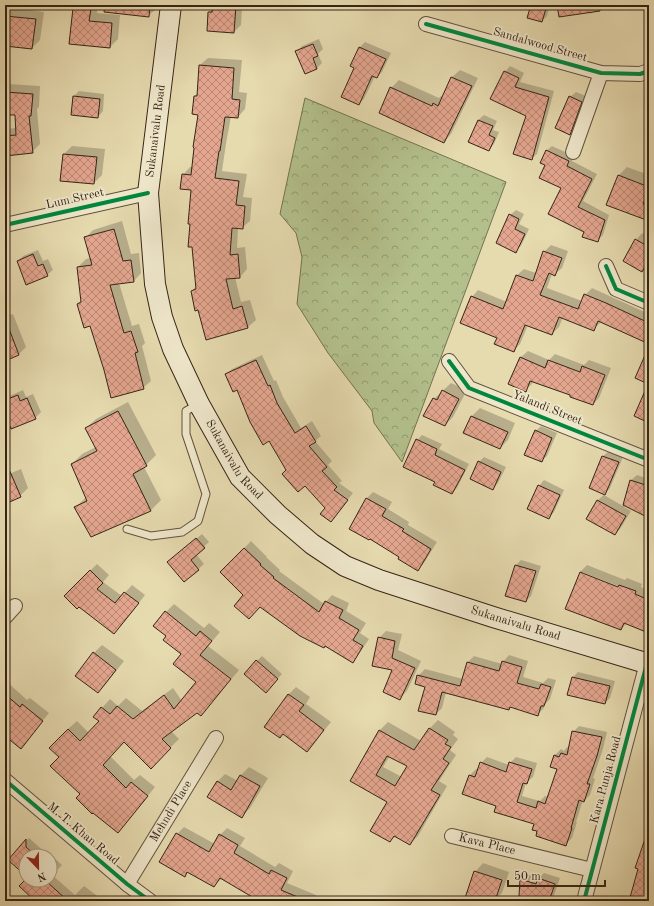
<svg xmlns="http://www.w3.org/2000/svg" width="654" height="906" font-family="'Old Standard TT',serif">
<defs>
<pattern id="forest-crowns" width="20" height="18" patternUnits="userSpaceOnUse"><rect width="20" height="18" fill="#b3c08c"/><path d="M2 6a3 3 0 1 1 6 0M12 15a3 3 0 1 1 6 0" fill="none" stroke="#929c71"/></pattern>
<pattern id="building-cross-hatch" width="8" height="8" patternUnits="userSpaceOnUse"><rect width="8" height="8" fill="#e4a68f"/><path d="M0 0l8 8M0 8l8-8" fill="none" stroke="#ba8774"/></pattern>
</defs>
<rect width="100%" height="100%" fill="#e6daaf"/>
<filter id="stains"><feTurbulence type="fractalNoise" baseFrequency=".005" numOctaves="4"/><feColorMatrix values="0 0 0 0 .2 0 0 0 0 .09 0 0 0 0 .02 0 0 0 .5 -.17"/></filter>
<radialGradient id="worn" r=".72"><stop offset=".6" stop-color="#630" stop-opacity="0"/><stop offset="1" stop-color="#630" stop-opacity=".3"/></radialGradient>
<polygon fill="url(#forest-crowns)" stroke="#747251" points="305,98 506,182 402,462 374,423 372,411 328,353 297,304 302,257 296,233 280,214"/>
<g fill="#0003" fill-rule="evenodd">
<polygon points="77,5 98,5 97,13 120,15 118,39 110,47 73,8"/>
<polygon points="116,5 156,5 156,9 148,16"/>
<polygon points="214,5 253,5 250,9 242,8 241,25 234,32 209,12 214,8"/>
<polygon points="532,5 550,5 547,16 542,21"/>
<polygon points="558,5 608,5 590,14 589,12"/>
<polygon points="615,5 625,5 620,10"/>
<polygon points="11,8 44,12 40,40 32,48 5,45 5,14"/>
<polygon points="319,39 323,49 318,54 322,63 317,68 305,73 297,52 302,46"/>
<polygon points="365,42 391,53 382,72 377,77 375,76 364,99 359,104 356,68 351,66 360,47"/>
<polygon points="208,58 242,60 239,92 247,93 245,109 238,117 231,116 226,144 222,171 247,174 243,197 252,198 250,221 242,228 238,228 237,248 245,247 247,269 240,277 235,277 241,302 250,300 256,320 248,327 207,339 198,309 192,291 196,286 193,189 183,175 190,167 193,167 200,114 195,96 198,93 200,65"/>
<polygon points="510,66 524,73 520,82 554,91 537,154 531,159 528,115 505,72"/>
<polygon points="460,70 478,78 451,134 444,142 391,88 399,80 439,98 441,96 443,97 452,77"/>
<polygon points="8,84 40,86 39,107 37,109 40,144 32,152 5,155 5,129 17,128 16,114 5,114 5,87"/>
<polygon points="79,91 104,94 103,111 98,117 73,97"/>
<polygon points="576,92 586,96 575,128 570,133 570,97"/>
<polygon points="484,115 497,121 493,130 499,132 494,144 489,150 469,141 478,120"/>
<polygon points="72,146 105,149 102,175 94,183 64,154"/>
<polygon points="552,146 574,156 572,161 597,174 583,201 609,215 603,235 597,241 585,232 562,188 546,164 546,151"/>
<polygon points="627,167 649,175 649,220 608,204 619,175"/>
<polygon points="516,210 524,214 519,224 529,229 521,246 515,251 510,215"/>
<polygon points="122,221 131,254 139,253 141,273 134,281 119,283 132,326 139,324 145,343 142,346 151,381 143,388 105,370 91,325 78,304 82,300 78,267 86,259 91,258 85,238 93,230"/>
<polygon points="642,233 649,237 649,274 624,260 636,240"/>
<polygon points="551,245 568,251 562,268 555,274 552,274 547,288 582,301 585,295 592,288 649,314 649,343 601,322 593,330 563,317 559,327 552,334 528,325 520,344 513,351 498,337 472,297 478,290 507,302 517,275 524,269 536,273 544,252"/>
<polygon points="38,250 43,261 48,259 53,270 47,275 18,261 23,256"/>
<polygon points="13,314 26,347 18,355 5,360 5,317"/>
<polygon points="528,351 549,360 555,354 584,365 589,360 611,368 599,398 593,404 572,395 533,381 532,384 525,390 509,383 521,357"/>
<polygon points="262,355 274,381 276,380 283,397 301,428 312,421 321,436 315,441 332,461 328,465 342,481 339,483 353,493 336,515 326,508 305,485 288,469 237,389 226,374 232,369"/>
<polygon points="451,383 467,390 453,417 445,425 434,399"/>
<polygon points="23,390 26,397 33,394 41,412 35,418 5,413 5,398"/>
<polygon points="128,402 156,455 144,467 161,500 151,510 91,536 75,508 86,497 72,464 82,454 96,447 86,428 96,419"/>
<polygon points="480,408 515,423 508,440 500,448 472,416"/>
<polygon points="541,426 557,433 547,456 541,461 536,431"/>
<polygon points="422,435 442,444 439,449 469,464 457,488 452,493 436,481 417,440"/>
<polygon points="609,451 623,457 610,488 604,495 623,506 631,480 637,475 649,479 649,517 625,505 624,507 631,511 620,529 615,534 587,518 598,500 605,494 590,488 603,456"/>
<polygon points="484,457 506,467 498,483 493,489 479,462"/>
<polygon points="21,469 28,488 20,496 12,500 5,508 5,471 9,474"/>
<polygon points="544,480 564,490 554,512 549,518 539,486"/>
<polygon points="373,492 392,502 388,509 409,522 408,525 437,542 424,563 418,569 401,556 367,498"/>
<polygon points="202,534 209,542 196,554 204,564 185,581 174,557"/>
<polygon points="251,541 267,557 266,557 280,570 279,571 324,604 332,595 349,603 346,611 366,623 360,633 369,639 359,654 352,661 261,606 249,618 245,595 221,572"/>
<polygon points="521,560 541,566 531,596 526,601 506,595 516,565"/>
<polygon points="97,564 109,575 103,582 122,596 132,585 145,595 121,626 114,633 65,596"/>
<path d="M587,565L625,580L627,578L642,584L641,587L649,590V629H648L646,631L627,623L621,629L580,572ZM582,572L623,588L622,590L582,574Z"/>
<polygon points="174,604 204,628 209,623 220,632 208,646 239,670 209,706 201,715 197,712 171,731 179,739 151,767 124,741 110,756 134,780 140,775 155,787 126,823 118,832 82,793 60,757 68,729 77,721 89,733 100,721 95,716 110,699 118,706 126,698 142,711 173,688 182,701 198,682 182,654 167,636 166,612"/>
<polygon points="386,631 402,634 398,650 421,661 407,691 400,698 394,669 379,638"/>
<polygon points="102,645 124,661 106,684 98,692 94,653"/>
<polygon points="509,655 528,661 523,677 543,683 548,678 556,680 550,699 545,704 544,708 538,714 511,706 508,709 446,692 442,708 436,714 426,686 418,676 425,669 463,679 468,662 474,656 502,664 503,662"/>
<polygon points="262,656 282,674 271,686 257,661"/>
<polygon points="578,672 615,681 610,698 605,703 573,677"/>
<polygon points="5,680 27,700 30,698 49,713 27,740 5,735"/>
<polygon points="296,687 310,697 306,704 331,722 314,743 307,751 284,733 265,727 289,694"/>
<path d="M438,720L455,732L453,735L458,739L450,750L456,755L439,781L447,786L418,836L410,844L396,836L390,841L388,802L351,781L380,730L388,722L421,741L429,729ZM390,756L408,766L402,777L383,767Z"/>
<polygon points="579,726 607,732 603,749 593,778 595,779 590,795 584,801 583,800 576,822 577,822 572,838 566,844 538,831 535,823 497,805 464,793 470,775 476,769 478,770 481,763 487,757 509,765 510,763 516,757 537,763 533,777 526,783 522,796 540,801 545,796 549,797 558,769 555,755 561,749 564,751 567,747 569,748 573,732"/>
<polygon points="249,767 268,778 250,808 242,816 217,782 225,774 238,781 241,775"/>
<polygon points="649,804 649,822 644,820 648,806"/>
<polygon points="184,827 215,844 220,835 227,828 245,838 240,846 275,867 279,863 293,871 287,883 316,895 313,901 261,901 222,878 214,886 188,872 185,875 177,834"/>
<polygon points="29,838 49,856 26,856 26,875 23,844"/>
<polygon points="51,855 62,865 52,875 75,895 84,886 104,901 36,901 26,880 50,880 50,856"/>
<polygon points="483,863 509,872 502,893 494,901 465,901 475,872"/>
<polygon points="544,873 560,878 552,901 522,901 524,897 521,880 526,874 539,878"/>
</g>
<g fill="url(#building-cross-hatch)" stroke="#362416" fill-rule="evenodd">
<polygon points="105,5 150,5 149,17 104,12"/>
<polygon points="213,5 236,5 234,33 207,31 208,12 212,12"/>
<polygon points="531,5 547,5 542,22 527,18"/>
<polygon points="557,5 599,5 600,11 559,17"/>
<polygon points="73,8 91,9 89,21 112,23 110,48 69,44"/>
<polygon points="5,16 36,19 32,49 5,46"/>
<polygon points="313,44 318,56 313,58 317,69 305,74 295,51"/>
<polygon points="359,47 386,59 377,78 372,76 359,105 341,97 354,68 350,66"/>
<polygon points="199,65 234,68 232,99 240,100 238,118 225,117 220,151 219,151 215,178 239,181 236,205 245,206 243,229 232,228 230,255 238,254 240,278 226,279 233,309 242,306 248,328 206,340 198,310 195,311 191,291 196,289 192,247 188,247 190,224 188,224 191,190 180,189 182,174 191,175 194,148 193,147 198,115 192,114 194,96 197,96"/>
<polygon points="504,71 519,78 515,87 549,97 532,160 513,154 526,116 490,99"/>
<polygon points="451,77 472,86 444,143 379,113 390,87 432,106 433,103 438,106"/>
<polygon points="5,92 33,94 31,116 29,116 33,153 5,156 5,136 16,135 15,115 5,115"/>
<polygon points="73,96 100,99 98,118 71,115"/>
<polygon points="569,96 582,102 570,135 555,128"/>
<polygon points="478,120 493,126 489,135 495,138 489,151 468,142"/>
<polygon points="546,150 569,161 567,166 592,179 578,207 605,220 598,242 582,237 584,232 548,214 561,188 539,178 545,165 540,163"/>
<polygon points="63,154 97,157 94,184 60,181"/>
<polygon points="618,175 649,187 649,189 643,204 649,207 649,221 606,205"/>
<polygon points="509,214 519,219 515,229 525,234 516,253 496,243"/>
<polygon points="114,229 123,261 131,260 134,282 110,285 124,333 131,331 138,352 135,353 144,389 111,398 104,370 90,326 84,328 77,304 81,302 77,267 92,265 84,237"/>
<polygon points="635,239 649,247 649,259 642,272 623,261"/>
<polygon points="543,251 562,258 555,276 549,273 540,295 578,309 584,294 606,303 649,323 649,344 598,321 594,331 559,317 552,335 525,325 514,352 494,344 497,338 460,323 471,296 503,309 516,275 533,281"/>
<polygon points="33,254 38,266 43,264 48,276 26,285 17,261"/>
<polygon points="5,321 6,321 19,355 5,361"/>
<polygon points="649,346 649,423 634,416 648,384 635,378"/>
<polygon points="520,357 545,368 548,360 580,372 582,366 605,375 593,405 570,397 570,395 530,381 526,392 508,384"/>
<polygon points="256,360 268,386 270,385 277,403 295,433 306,426 316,442 309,446 327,467 322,471 337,487 334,490 348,500 331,522 320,514 325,508 305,486 298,492 282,474 286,470 269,441 263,445 250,422 237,390 233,392 225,374"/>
<polygon points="442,390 459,399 445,426 423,416 433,398 437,400"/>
<polygon points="18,395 20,401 27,398 36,419 11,429 5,415 5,400"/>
<polygon points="118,411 147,466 133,474 151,511 91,537 74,507 87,501 71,464 97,451 85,428"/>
<polygon points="471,416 508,432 500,449 463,433"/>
<polygon points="535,430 552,438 542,462 524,455"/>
<polygon points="416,439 437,449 435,455 465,470 452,494 433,485 435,482 403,467"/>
<polygon points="602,456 619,462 605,495 589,488"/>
<polygon points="5,460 21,497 5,504"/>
<polygon points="478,461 501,472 493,490 470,479"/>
<polygon points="630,480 649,486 649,518 623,505"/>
<polygon points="538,485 560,495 549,519 527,509"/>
<polygon points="366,498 386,509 382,516 404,529 402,531 431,549 418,571 398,559 399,557 370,539 369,540 349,529"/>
<polygon points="597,500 626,516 615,535 586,519"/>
<polygon points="196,538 205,548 191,560 199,570 184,582 167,562"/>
<polygon points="244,548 261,564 260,565 274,577 273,578 319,612 325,601 343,610 339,618 359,630 353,640 363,646 353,663 325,646 324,648 300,636 260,607 249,619 234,606 243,595 220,572"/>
<polygon points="515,565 536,571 526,602 505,596"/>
<polygon points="90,570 103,583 97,589 115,603 124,592 139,603 114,634 79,607 77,609 64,596"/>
<polygon points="580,572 618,587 619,585 636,591 635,594 649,600 649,625 646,632 624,623 621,630 565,609"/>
<polygon points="165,611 196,636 200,631 212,641 200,655 231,679 201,716 197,713 162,739 171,748 151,769 124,742 103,765 126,788 131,782 148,796 118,833 93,813 92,814 76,798 80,794 50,766 59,757 49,748 68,729 80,741 99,721 93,717 101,707 110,714 117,706 133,719 164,695 174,709 196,682 173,664 181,654 163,640 166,636 153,626"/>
<polygon points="378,637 395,641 392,658 415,668 400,700 383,692 392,670 372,666"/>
<polygon points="93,652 116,670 98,693 75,676"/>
<polygon points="256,660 278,679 266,693 244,674"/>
<polygon points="502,661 522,667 517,683 539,689 541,684 551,687 544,706 541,706 538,716 510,707 509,710 442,692 436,715 418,711 425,687 415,684 417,675 460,686 467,662 499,671"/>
<polygon points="572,677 610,686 605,704 567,695"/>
<polygon points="5,694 20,707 22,704 43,721 21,749 5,736"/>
<polygon points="288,694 304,705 299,711 324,730 307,752 283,734 280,738 264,727"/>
<path d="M429,728L448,740L445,744L451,747L443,759L449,763L431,790L440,795L410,845L394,836L390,842L370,831L387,802L350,781L379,730L414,750ZM387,756L407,766L395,786L376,775Z"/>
<polygon points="572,731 602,737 597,756 587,784 590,784 584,802 579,800 571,828 572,828 566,846 536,836 537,831 532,830 534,824 494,812 496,806 462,794 469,775 475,777 480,762 506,772 509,762 532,769 527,784 523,783 517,802 536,808 538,801 545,804 557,769 550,767 554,755 559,757 561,753 567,755"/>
<polygon points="240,775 260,786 242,818 207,797 217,781 231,790"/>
<polygon points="176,833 209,852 219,834 238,845 234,853 269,874 271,870 287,878 281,890 307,901 259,901 220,878 214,887 187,872 185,877 159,862"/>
<polygon points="647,833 649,833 649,901 629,901 638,869 635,868"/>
<polygon points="26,839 26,847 36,856 26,856 26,876 8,860"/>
<polygon points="474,871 502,880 495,901 464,901"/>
<polygon points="538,878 555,884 549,901 532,901 519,896 520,879 536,884"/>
<polygon points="25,880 45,880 68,901 35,901 19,886"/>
</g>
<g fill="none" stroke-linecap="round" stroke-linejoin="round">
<g stroke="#62523c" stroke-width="9">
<polyline id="lane" points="127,529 151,536 182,532 198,521 206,494 186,434 186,411 197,405"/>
</g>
<g stroke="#62523c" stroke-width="16">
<g id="street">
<polyline points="426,24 601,73 640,74 649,71"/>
<polyline points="573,152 601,73"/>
<polyline points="5,225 148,193"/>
<polyline points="606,266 616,289 649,303"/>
<polyline points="449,361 469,388 649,460"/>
<polyline points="5,617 15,606"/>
<polyline points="5,780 127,884 150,901"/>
<path id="s1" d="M452,836L592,870"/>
<path id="s2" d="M127,884L216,738"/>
<polyline points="584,901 647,663"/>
</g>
</g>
<g stroke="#362416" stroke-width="22">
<g id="secondary">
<path id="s3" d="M171,5L148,193L155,284L162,317L173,349L199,404L240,477L278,515L312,544L345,566L379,580L493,617L649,664"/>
</g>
</g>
<use href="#lane" stroke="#efe7cb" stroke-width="7"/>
<use href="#street" stroke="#efe7cb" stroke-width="14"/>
<use href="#secondary" stroke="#efe7cb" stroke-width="20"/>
<g stroke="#efe7cb" stroke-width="6">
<g id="cycleway">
<polyline points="426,24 601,73 640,74 649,71"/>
<polyline points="5,225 148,193"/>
<polyline points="606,266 616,289 649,303"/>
<polyline points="449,361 469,388 649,460"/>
<polyline points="5,780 127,884 150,901"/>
<polyline points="584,901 647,663"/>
</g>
</g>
<use href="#cycleway" stroke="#00873e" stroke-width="4"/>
</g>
<g text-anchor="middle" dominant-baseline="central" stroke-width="3.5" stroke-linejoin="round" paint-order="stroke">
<g font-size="12" fill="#362416" stroke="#efe7cb">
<text transform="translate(540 45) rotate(16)">Sandalwood Street</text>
<text transform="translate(156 131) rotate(-83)">Sukanaivalu Road</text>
<text transform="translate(75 199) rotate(-13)">Lum Street</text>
<text transform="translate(547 408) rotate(22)">Yalandi Street</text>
<text stroke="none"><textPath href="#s3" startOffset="475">Sukanaivalu Road</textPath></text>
<text stroke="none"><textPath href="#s3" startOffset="811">Sukanaivalu Road</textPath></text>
<text transform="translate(606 780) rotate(-75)">Kara Punja Road</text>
<text stroke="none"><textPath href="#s2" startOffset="85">Mehndi Place</textPath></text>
<text transform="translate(83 834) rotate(40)">M. T. Khan Road</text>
<text stroke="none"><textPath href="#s1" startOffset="36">Kava Place</textPath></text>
</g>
</g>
<rect width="654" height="906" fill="none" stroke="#e6daaf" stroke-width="20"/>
<rect x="6" y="6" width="642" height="894" fill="none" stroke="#362416" stroke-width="2"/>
<rect x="10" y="10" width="634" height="886" fill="none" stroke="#362416"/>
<g transform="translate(38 868) rotate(158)"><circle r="19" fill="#efe7cb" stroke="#a59983"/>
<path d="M0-3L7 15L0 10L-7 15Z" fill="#8f2418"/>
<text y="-6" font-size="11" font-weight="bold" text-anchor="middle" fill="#362416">N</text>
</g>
<path d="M508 880v6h97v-6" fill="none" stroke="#362416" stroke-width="2"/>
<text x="514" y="880" font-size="12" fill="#362416" stroke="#efe7cb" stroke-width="3" paint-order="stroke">50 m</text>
<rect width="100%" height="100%" filter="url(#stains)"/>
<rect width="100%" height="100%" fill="url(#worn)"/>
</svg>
